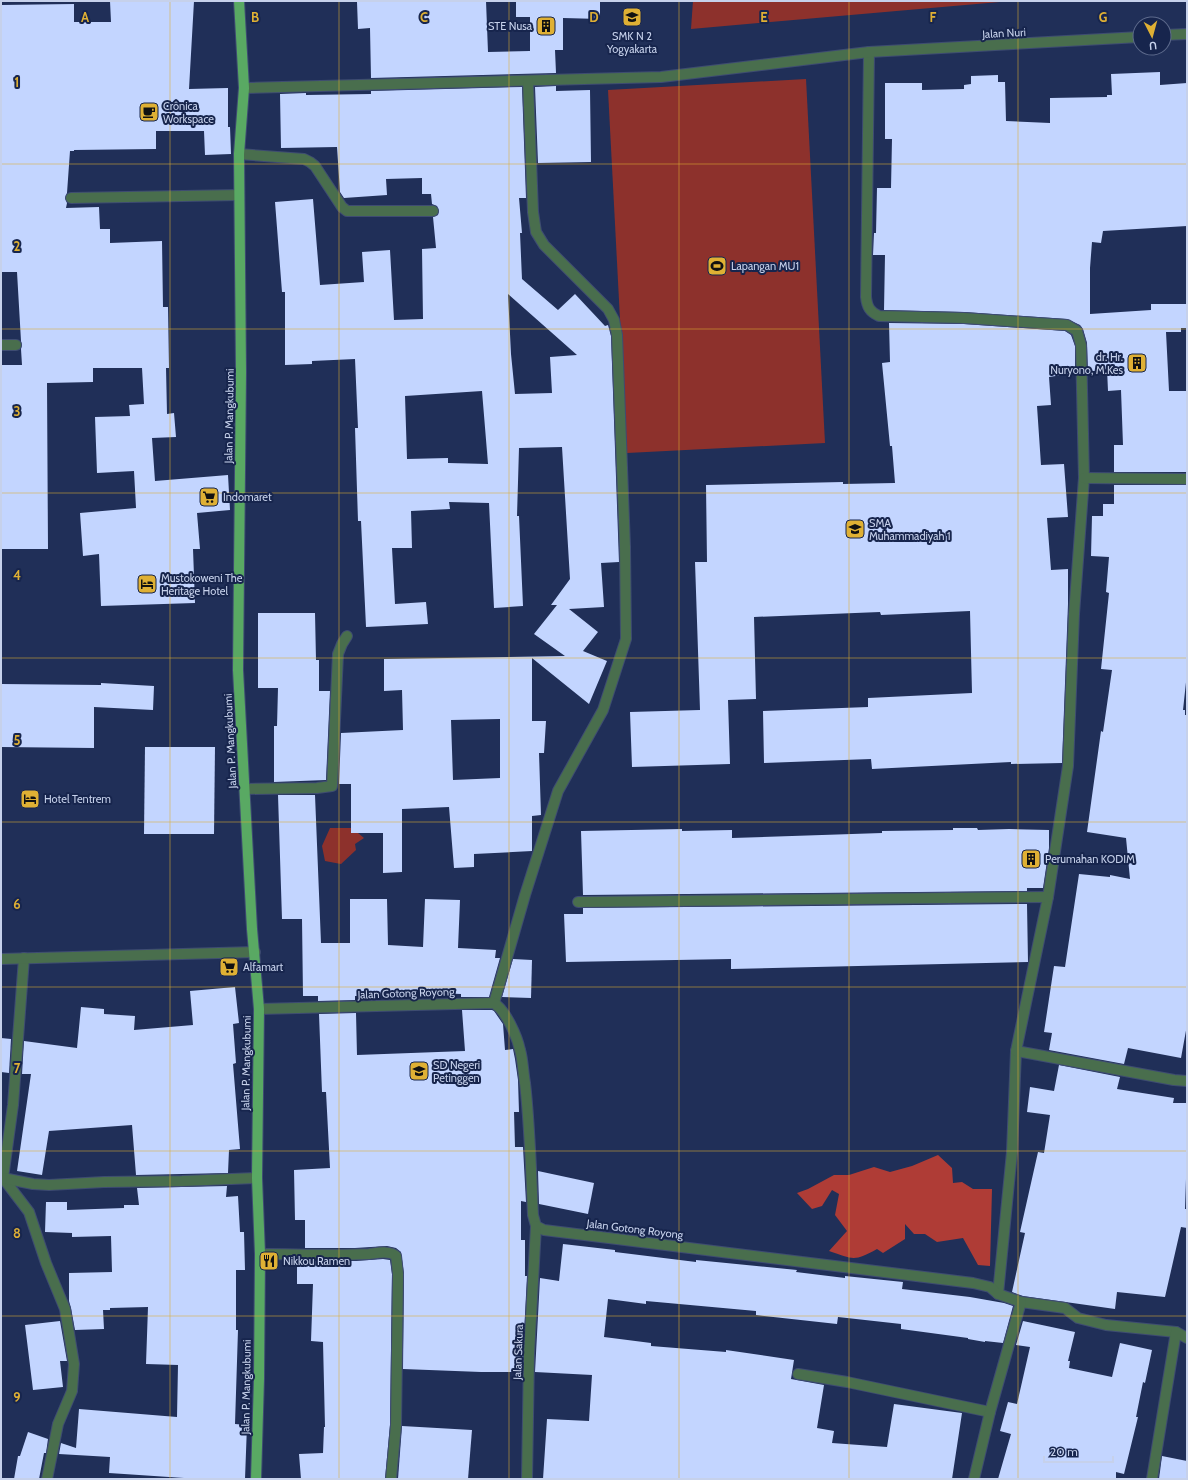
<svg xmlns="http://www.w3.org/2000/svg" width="1188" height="1480" font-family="Cabin,sans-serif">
<rect width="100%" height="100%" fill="#202f58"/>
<g fill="#8d312c">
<polygon points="693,1 1011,1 691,29"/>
<polygon points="806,79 825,443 627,453 608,90"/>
<polygon points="330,828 352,828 364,838 355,844 356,850 341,864 325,861 322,846"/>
</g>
<path fill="#af3c36" d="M938,1155L952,1168L953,1183L962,1182L973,1189H992L990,1266L978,1265L963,1238L937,1242L925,1234H914L905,1224V1239L883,1253L877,1249C854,1262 853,1259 829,1251L847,1231L835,1215L839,1194L832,1190L822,1206L812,1209L797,1193L808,1189L834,1175H849L874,1167L890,1172L912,1166Z"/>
<g fill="#c3d5ff" fill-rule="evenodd">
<polygon points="110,1 194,1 189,89 228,88 228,127 230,127 231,154 205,155 204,131 156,131 156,149 74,150 74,151 70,151 67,193 65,198 67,203 66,208 99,207 100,229 110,229 110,243 162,241 163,307 168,307 169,368 166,368 167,414 174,413 176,437 152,438 155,481 228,475 230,510 197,513 200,549 193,549 195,603 101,606 99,554 83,556 80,513 136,508 134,471 97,473 95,417 130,416 129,405 144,404 142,368 93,368 93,382 47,383 48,549 1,549 1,365 22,365 21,349 22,345 21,341 17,272 1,272 1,5 74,4 74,22 111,22"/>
<polygon points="370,1 486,1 488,52 530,51 530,17 516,17 516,1 600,1 600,19 563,18 563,50 555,50 556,73 371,78 370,28 358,29 357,2"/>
<polygon points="1160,72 1160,85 1187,83 1187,226 1103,231 1101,243 1092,242 1090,268 1090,314 1151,310 1151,304 1187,304 1187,328 1181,328 1181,332 1166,332 1169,391 1187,391 1187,472 1114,472 1114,445 1123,445 1121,390 1108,391 1107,369 1088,372 1087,343 1083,329 1080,325 1067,319 964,312 884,310 885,255 873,255 874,233 876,233 877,188 891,188 892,139 885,139 885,83 922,83 922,90 964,89 964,85 971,84 971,76 998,75 998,82 1005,82 1006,121 1050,123 1050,98 1107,97 1107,95 1112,95 1111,74"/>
<polygon points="556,86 556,91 590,90 591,162 538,163 535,87"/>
<path d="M522,87L526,198H519L522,233H520L522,279L558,310L575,294L605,326L608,325L611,336L619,562L601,563L604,607L569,609L598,632L583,651L607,661L589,704L532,658V721H546L544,753H539L541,815L532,816V851L474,854V867L454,868L449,807L402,809V872L383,873V833H351V784H339L341,733L403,730L402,690L384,691V659L565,656L534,634L557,605H551L570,579L562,447L519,448L517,516H519L523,606L494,608L489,503L449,502L450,509L411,511L412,548H392L395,604L426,602L428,624L366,627L361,521H358L355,428H358L355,359L312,361V364L285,365V292H282L275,202L313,199L320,285L364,282L362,252L390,250L394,320L423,319L422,249L436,248L433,217L438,215L439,211L437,206L432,204L431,194H422V178L386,179L387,195L344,198L340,192L337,147L281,148L280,94L306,93V95L371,94V91ZM508,294L577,355L550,357L552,393L515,394L511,354ZM482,391L488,464L448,463V458L407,459L405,396ZM500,719V778L453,780L451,720Z"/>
<polygon points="889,323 964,324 1065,331 1071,335 1075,346 1075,373 1049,377 1051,405 1037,406 1041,465 1064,464 1068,517 1047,518 1051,570 1068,569 1068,604 1062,763 1011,764 1011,762 872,769 871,759 764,763 763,711 868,707 868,698 972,693 970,611 881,615 880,612 754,617 756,699 728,700 730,764 632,767 630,712 700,710 695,562 707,562 706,485 843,482 843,484 895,483 892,446 890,446 882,363 890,362"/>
<polygon points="1114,485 1187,485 1187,673 1183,710 1185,710 1185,715 1187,715 1187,1025 1181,1058 1128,1048 1124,1064 1049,1050 1052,1033 1044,1032 1054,966 1065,967 1079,874 1110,877 1110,875 1130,879 1126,838 1087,832 1101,731 1103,732 1112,670 1101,669 1109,593 1106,592 1109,557 1091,556 1092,516 1103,516 1103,504 1114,504"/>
<polygon points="258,613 315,613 316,660 319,660 319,691 330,691 326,780 274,782 274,726 277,726 278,688 258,688"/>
<polygon points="101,683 154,686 153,710 94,707 94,748 1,747 1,684 101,685"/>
<polygon points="145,747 215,747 214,834 144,834"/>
<polygon points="278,795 315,795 321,943 350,943 350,899 387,899 388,945 423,947 425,899 460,900 458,948 496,950 495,958 500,958 489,997 461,997 461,994 390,991 390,997 355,996 355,1000 318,1001 318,996 303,996 302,919 282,919"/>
<polygon points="953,828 977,828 978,830 1009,829 1049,830 1049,848 1043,888 1027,888 1027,891 583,895 581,831 682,829 682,831 732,830 732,838 882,833 882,831 953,830"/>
<polygon points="1027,904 1028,962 731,969 731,959 566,962 564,914 583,914 583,908"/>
<polygon points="513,959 532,960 531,998 502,997"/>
<polygon points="235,987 239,1023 233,1024 236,1063 233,1064 240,1149 229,1150 228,1173 136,1175 132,1125 49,1131 42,1175 17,1171 31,1074 22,1074 24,1041 77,1048 81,1007 104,1009 104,1014 135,1016 134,1030 193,1025 190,991"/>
<polygon points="462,1010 492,1010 494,1011 503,1024 505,1050 513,1049 515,1059 518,1080 519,1112 514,1112 515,1147 523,1147 526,1202 521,1201 521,1240 525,1240 525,1276 527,1276 522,1372 481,1372 403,1369 404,1274 401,1252 396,1248 387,1246 355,1248 305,1248 305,1220 295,1220 294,1170 330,1168 326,1092 322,1092 319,1014 356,1013 357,1055 465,1051"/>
<polygon points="1,1038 11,1039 9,1073 1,1072"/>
<polygon points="1059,1065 1120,1077 1117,1089 1174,1098 1173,1103 1187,1103 1187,1149 1185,1209 1187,1209 1187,1228 1181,1227 1165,1297 1117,1292 1115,1309 1023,1296 1012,1292 1025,1233 1020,1232 1038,1152 1044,1153 1050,1115 1027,1112 1030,1087 1054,1091"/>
<polygon points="538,1171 594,1183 588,1214 539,1204"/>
<polygon points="227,1186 226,1197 238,1196 240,1232 244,1232 245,1270 236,1270 236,1330 238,1330 235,1424 247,1425 245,1479 184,1479 184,1478 109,1473 110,1457 59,1454 61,1443 76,1448 79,1409 177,1417 178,1365 146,1364 148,1307 110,1308 110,1310 103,1310 104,1329 75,1330 71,1308 69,1301 69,1273 112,1272 111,1236 72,1237 72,1233 45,1232 46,1202 67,1202 67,1210 124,1208 124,1205 139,1205 137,1188"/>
<polygon points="563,1244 615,1250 615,1252 696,1262 696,1260 797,1270 796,1272 845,1278 845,1276 903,1282 902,1289 970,1297 1004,1303 1013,1306 1003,1343 985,1341 985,1342 968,1339 968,1338 901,1329 901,1324 838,1317 837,1324 756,1315 756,1311 646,1301 646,1304 608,1299 604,1337 651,1343 651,1346 726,1352 726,1350 794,1360 791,1379 824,1385 817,1428 834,1431 832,1443 887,1447 894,1404 962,1413 952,1479 543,1479 547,1419 589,1421 592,1375 535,1372 540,1278 559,1281"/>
<polygon points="383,1259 390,1260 392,1274 390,1425 385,1479 301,1479 299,1454 323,1453 324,1427 325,1427 323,1342 311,1341 313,1284 297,1284 297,1261 356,1261"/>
<polygon points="60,1321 67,1361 60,1361 63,1387 33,1390 25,1325"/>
<polygon points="1023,1321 1075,1332 1068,1361 1070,1361 1069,1368 1112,1377 1120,1343 1152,1350 1145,1383 1143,1382 1136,1417 1138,1417 1124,1474 1116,1472 1116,1479 998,1479 1011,1434 1000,1431 1008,1402 1017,1404 1030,1347 1016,1345"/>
<polygon points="402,1426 472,1430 468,1479 398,1479"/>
<polygon points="28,1432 48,1439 46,1453 44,1453 39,1479 14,1479 18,1456 20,1456"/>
<polygon points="1162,1456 1187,1461 1187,1479 1159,1479"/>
</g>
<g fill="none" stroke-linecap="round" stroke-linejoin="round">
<g stroke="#3e4c72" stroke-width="12">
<g id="minor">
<polyline points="1164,35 1187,34"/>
<path d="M869,52L866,297C867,307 870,312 879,316L964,318L1067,325L1077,331L1081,345L1084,478L1074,614L1068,766L1048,897L1016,1051L1012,1152L998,1294"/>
<polyline points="244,88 661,77 869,52 1140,37"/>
<polyline points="239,154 304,159 310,162 315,166 342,207 347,211 433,211"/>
<polyline points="71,198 239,195"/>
<polyline points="1,345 16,345"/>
<polyline points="1084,478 1187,479"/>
<polyline points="245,789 317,788 332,786 338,654 342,644 347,636"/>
<polyline points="578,902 1048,897"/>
<polyline points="24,958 13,1105 3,1178 29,1212 46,1263 65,1309 74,1364 72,1391 58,1424 47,1479"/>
<polyline points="1,959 255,952"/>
<polyline points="494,1003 525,895 558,791 603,710 626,639 625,547 617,335 614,320 608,309 544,245 536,232 533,212 528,81"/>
<path d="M259,1009L494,1003C506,1011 517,1036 520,1050C523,1060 523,1072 525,1083C530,1127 531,1171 533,1215L536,1226L544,1230L973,1283L990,1287L998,1294L1021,1302L1065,1308L1078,1318L1106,1325L1176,1332L1187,1338"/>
<polyline points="1016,1051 1174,1080 1187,1081"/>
<polyline points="3,1178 33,1184 49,1185 104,1182 182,1181 257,1178"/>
<path d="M260,1254C296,1254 333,1256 369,1254C377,1253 390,1250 396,1256L398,1274L396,1425L391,1479"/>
<polyline points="798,1374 847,1382 990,1412"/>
<polyline points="527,1479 529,1355 536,1226"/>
<polyline points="974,1479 990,1412 1021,1302"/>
<polyline points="1152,1479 1176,1332"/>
</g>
</g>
<g stroke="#3e4c72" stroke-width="12">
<polyline id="primary" points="239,1 244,88 239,154 241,372 238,670 252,929 259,1009 257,1178 260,1254 259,1379 256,1479"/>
</g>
<use href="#minor" stroke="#496e4d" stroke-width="10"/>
<use href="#primary" stroke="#59a963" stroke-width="10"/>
</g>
<path fill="none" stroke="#dfb034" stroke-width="1" stroke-opacity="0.55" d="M170,1V1479M339,1V1479M509,1V1479M679,1V1479M849,1V1479M1018,1V1479M1,164H1187M1,329H1187M1,493H1187M1,658H1187M1,822H1187M1,987H1187M1,1151H1187M1,1316H1187"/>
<defs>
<g id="school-square" transform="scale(1)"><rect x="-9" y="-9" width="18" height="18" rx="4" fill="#dfb034" stroke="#17254d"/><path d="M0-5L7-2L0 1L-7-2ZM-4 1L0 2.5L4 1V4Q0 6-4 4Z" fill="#111"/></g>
<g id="building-square" transform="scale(1)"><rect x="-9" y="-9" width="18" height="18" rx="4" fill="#dfb034" stroke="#17254d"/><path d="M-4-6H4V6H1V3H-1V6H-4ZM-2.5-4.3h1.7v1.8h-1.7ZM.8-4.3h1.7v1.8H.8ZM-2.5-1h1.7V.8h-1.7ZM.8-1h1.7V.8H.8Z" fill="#111"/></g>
<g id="cafe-square" transform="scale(1)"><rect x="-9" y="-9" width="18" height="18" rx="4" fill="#dfb034" stroke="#17254d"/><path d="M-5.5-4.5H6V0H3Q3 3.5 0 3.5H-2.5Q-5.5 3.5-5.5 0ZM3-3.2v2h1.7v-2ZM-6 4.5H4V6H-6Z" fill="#111"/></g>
<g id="stadium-square" transform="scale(1)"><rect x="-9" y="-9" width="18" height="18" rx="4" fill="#dfb034" stroke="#17254d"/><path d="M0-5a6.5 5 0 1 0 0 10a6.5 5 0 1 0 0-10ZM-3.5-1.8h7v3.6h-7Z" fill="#111"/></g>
<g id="supermarket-square" transform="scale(1)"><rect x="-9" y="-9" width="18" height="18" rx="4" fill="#dfb034" stroke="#17254d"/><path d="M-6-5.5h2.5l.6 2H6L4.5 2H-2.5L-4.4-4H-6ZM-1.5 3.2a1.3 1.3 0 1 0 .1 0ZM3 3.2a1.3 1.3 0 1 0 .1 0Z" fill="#111"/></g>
<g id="hotel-square" transform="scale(1)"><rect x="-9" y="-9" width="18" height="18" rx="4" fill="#dfb034" stroke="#17254d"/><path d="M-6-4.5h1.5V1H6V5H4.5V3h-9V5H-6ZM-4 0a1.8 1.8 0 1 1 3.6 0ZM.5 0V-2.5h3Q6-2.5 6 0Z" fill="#111"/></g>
<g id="restaurant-square" transform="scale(1)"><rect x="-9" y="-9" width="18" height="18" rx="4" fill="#dfb034" stroke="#17254d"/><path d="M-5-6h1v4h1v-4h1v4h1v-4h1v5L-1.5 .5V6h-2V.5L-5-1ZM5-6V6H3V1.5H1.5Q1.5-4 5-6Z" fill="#111"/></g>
</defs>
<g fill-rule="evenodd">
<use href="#school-square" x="632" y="17"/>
<use href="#building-square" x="546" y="26"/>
<use href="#cafe-square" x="149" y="112"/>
<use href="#stadium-square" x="717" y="266"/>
<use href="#building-square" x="1137" y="363"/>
<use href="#supermarket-square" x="209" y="497"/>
<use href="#school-square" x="855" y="529"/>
<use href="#hotel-square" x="147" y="584"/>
<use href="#hotel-square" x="30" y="799"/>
<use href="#building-square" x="1031" y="859"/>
<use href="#supermarket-square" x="229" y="967"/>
<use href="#school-square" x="419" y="1071"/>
<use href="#restaurant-square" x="269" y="1261"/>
</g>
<g text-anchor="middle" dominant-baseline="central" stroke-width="4" stroke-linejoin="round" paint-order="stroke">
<g font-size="11" fill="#c6d1eb" stroke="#17254d" text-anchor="start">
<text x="532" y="26" text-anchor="end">STE Nusa</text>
<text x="632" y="36" text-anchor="middle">SMK N 2<tspan x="632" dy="13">Yogyakarta</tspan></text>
<text x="163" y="106">Crônica<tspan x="163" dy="13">Workspace</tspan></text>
<text x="731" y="266">Lapangan MU1</text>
<text x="1123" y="357" text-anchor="end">dr. Hr.<tspan x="1123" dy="13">Nuryono, M.Kes</tspan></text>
<text x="223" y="497">Indomaret</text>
<text x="869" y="523">SMA<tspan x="869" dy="13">Muhammadiyah 1</tspan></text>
<text x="161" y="578">Mustokoweni The<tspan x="161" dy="13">Heritage Hotel</tspan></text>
<text x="44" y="799">Hotel Tentrem</text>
<text x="1045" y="859">Perumahan KODIM</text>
<text x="243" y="967">Alfamart</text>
<text x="433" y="1065">SD Negeri<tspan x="433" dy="13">Petinggen</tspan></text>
<text x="283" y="1261">Nikkou Ramen</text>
</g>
<g font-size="11" fill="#c6d1eb" stroke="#17254d">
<text transform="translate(1004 33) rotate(-3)">Jalan Nuri</text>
<text transform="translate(229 416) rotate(-89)">Jalan P. Mangkubumi</text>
<text transform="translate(230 741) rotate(-93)">Jalan P. Mangkubumi</text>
<text transform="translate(406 993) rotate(-2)">Jalan Gotong Royong</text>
<text transform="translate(246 1063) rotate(-89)">Jalan P. Mangkubumi</text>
<text transform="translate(635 1229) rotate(7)">Jalan Gotong Royong</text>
<text transform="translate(518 1352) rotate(-88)">Jalan Sakura</text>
<text transform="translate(246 1387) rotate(-89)">Jalan P. Mangkubumi</text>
</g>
</g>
<g font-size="13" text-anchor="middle" font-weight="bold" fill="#dfb034" stroke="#17254d" stroke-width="4" stroke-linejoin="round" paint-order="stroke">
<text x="85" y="22">A</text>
<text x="255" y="22">B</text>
<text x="424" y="22">C</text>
<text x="594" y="22">D</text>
<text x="764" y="22">E</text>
<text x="933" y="22">F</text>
<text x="1103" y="22">G</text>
<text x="17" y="87">1</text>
<text x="17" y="251">2</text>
<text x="17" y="416">3</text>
<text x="17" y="580">4</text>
<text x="17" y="745">5</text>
<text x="17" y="909">6</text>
<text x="17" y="1073">7</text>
<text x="17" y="1238">8</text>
<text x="17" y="1402">9</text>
</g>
<rect width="1188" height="1480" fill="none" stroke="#c6d1eb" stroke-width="4"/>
<g transform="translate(1152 36) rotate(174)"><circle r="19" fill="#17254d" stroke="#5d6a8c"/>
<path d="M0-3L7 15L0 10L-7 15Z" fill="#dfb034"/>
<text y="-6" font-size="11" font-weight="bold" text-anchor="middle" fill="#c6d1eb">U</text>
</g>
<path d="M1044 1456v6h69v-6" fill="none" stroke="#c6d1eb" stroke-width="2"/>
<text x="1050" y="1456" font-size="12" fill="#c6d1eb" stroke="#17254d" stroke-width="3" paint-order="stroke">20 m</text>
</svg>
